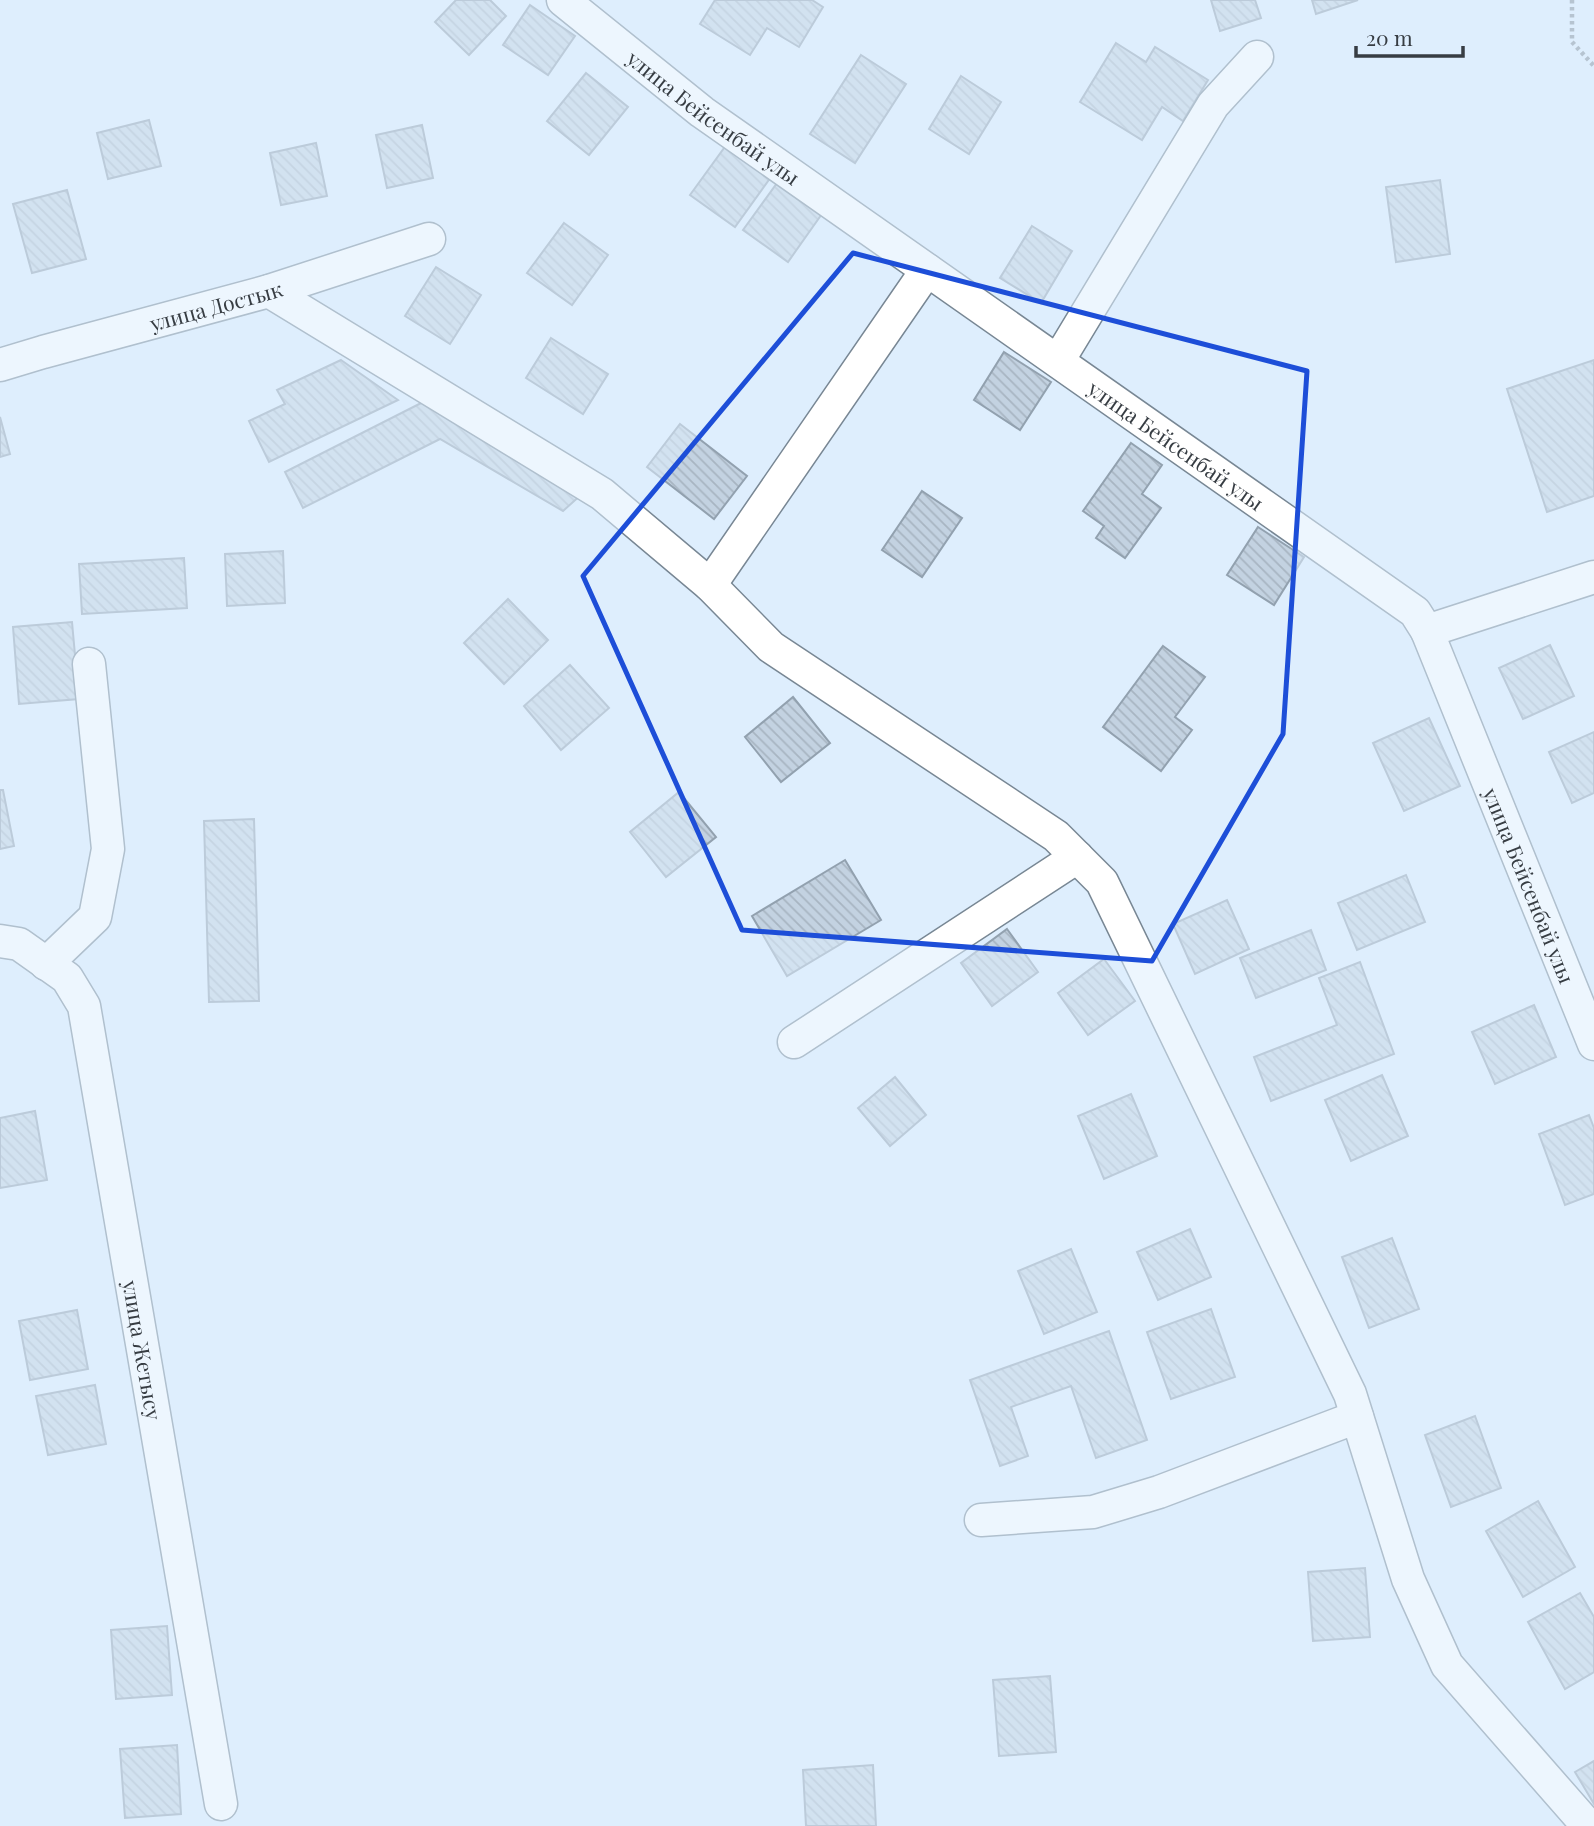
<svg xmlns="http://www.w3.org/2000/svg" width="1594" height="1826" font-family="'Playfair Display',serif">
<defs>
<pattern id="building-back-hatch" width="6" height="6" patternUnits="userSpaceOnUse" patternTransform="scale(1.75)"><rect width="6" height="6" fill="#c3d2e1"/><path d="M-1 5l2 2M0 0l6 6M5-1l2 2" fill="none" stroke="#a8b5c2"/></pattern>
</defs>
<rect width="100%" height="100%" fill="#deeefd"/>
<g fill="url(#building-back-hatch)" stroke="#92a1af" stroke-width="2">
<polygon points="456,0 490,0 506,16 469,55 435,22"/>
<polygon points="715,0 812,0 823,7 799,47 767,28 750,55 700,24"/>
<polygon points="1211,0 1255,0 1261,18 1220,31"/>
<polygon points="1312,0 1358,0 1316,14"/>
<polygon points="530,5 575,36 548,75 503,45"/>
<polygon points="1116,43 1146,62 1155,47 1208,80 1183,121 1162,107 1142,140 1080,102"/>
<polygon points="861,55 906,84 855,163 810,134"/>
<polygon points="586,73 628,107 589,155 547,121"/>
<polygon points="961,76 1001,102 969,154 929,129"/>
<polygon points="149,120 161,166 108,179 97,133"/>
<polygon points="422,125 433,178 387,188 376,135"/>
<polygon points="316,143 327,196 281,205 270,153"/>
<polygon points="727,144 771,177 735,227 690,195"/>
<polygon points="780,179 824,211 788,262 743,230"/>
<polygon points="1440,180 1450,254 1396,262 1386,187"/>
<polygon points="67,190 86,259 32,273 13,204"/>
<polygon points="564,223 608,255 572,305 527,273"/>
<polygon points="1032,226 1072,251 1041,303 1000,278"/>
<polygon points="436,267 481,295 450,344 405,316"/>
<polygon points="551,338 608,374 583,414 526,378"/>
<polygon points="1004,352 1051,382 1020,430 974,400"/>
<polygon points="341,360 398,400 269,462 249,421 285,404 277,390"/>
<polygon points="1594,360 1594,496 1547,512 1507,389"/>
<polygon points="435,396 592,485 563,511 440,439 303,508 285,472"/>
<polygon points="0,417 10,454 0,457"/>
<polygon points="680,424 747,476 714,519 647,467"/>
<polygon points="1131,443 1162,465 1142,494 1161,508 1125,558 1096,538 1104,526 1083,511"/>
<polygon points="922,491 962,518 922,577 882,550"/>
<polygon points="1258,527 1304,557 1274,605 1227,575"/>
<polygon points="283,551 285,603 227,606 225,554"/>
<polygon points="184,558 187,608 82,614 79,564"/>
<polygon points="508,599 548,640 504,684 464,643"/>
<polygon points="72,622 79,699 19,704 13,627"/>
<polygon points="1550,645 1574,696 1523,719 1499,668"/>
<polygon points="1163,646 1205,677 1175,717 1192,730 1161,771 1103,727"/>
<polygon points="570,665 609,708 561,750 524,706"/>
<polygon points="793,697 830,743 781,782 745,737"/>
<polygon points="1429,718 1460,786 1404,811 1373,743"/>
<polygon points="1594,732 1594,793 1572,803 1549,752"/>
<polygon points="0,790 3,790 14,846 0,849"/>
<polygon points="679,792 716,837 666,877 630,832"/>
<polygon points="254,819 259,1001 209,1002 204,821"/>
<polygon points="845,860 881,920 787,976 752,916"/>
<polygon points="1406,875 1425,922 1357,950 1338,903"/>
<polygon points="1227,900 1249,949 1195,974 1173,924"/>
<polygon points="1007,929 1038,972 992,1006 961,963"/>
<polygon points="1311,930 1326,970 1256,998 1240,958"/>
<polygon points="1104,959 1135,1001 1088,1035 1058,993"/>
<polygon points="1360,962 1394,1054 1271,1101 1254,1057 1337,1025 1319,978"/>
<polygon points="1534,1005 1556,1057 1495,1084 1472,1032"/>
<polygon points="1382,1075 1408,1136 1351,1161 1325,1100"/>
<polygon points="895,1077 926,1115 890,1146 858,1108"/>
<polygon points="1131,1094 1157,1156 1104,1179 1078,1116"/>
<polygon points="35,1111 47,1180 0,1188 0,1118"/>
<polygon points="1589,1115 1594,1128 1594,1194 1565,1205 1539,1134"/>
<polygon points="1190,1229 1211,1277 1158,1300 1137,1252"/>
<polygon points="1392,1238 1419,1309 1369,1328 1342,1257"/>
<polygon points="1071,1249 1097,1312 1044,1334 1018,1271"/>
<polygon points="1211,1309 1235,1377 1171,1399 1147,1332"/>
<polygon points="77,1310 88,1369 30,1380 19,1321"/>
<polygon points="1109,1331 1147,1440 1096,1458 1071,1386 1011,1407 1028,1456 1000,1466 970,1380"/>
<polygon points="95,1385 106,1444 48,1455 36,1396"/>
<polygon points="1475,1416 1501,1488 1451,1507 1425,1435"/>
<polygon points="1538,1501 1575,1567 1523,1597 1486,1531"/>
<polygon points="1365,1568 1370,1637 1313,1641 1308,1572"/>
<polygon points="1580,1593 1594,1617 1594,1672 1565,1689 1528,1622"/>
<polygon points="167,1626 172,1695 116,1699 111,1630"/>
<polygon points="1050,1676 1056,1752 999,1756 993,1680"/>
<polygon points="177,1745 181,1814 125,1818 120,1749"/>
<polygon points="1594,1761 1594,1804 1575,1772"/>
<polygon points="873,1765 876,1826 806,1826 803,1770"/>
</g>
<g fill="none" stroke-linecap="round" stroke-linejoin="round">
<g stroke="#788794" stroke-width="35">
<g id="street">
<path id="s1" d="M563,0L702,112L1415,612L1427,631L1594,1044"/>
<polyline points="269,291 602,494 710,585 771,647 1056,836 1102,882 1350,1394 1408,1579 1447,1665 1588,1826"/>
<polyline points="1058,361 1213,105 1257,57"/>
<path id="s2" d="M0,365L43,352L269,291L429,239"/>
<polyline points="710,585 927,270"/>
<polyline points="1427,631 1594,577"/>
<path id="s3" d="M0,941L19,944L67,978L84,1006L221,1804"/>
<polyline points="46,964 95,917 108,849 89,664"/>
<polyline points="794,1042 1077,857"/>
<polyline points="981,1520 1093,1512 1159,1492 1357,1417"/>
</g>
</g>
<polyline stroke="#86909b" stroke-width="4.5" stroke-dasharray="3.5 3.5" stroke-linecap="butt" points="1572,0 1572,42 1594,66"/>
<use href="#street" stroke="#fff" stroke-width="32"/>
</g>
<path d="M0 0H1594V1826H0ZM853,253L1307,371L1283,734L1152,961L742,930L583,576Z" fill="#deeefd" fill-opacity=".55" fill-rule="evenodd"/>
<path fill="none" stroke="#1d4ed8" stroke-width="5" stroke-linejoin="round" d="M853,253L1307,371L1283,734L1152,961L742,930L583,576Z"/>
<g text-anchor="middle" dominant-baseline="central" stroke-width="6" stroke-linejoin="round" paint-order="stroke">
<g font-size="21" fill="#373d43" stroke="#deeefd">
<text stroke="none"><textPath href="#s1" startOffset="191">улица Бейсенбай улы</textPath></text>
<text stroke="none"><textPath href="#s2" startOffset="224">улица Достык</textPath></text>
<text stroke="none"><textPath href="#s1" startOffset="758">улица Бейсенбай улы</textPath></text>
<text stroke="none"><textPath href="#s1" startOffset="1346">улица Бейсенбай улы</textPath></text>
<text stroke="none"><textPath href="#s3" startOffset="460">улица Жетысу</textPath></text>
</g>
</g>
<path d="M1356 46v10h107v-10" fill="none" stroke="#373d43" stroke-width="3.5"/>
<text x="1366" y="46" font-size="21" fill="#373d43" stroke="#deeefd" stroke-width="5" paint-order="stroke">20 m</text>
</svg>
